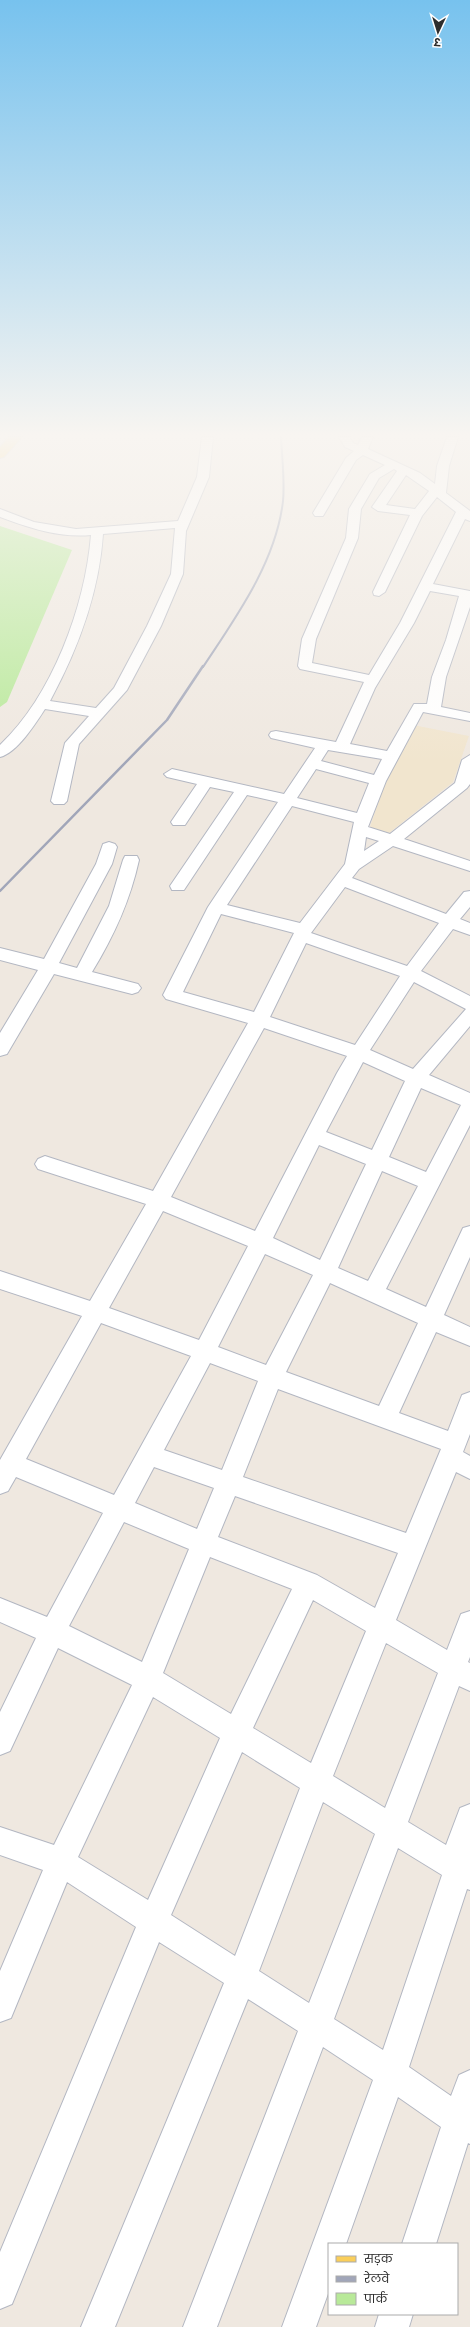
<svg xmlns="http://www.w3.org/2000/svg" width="470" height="2327" font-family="Poppins,'Noto Sans Devanagari',sans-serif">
<rect width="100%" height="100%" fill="#efe8e0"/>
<polygon fill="#f1e5ce" points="413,725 469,736 453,782 389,833 370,827 382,791"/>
<polygon fill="#b8e999" points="0,526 72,550 7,702 0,707"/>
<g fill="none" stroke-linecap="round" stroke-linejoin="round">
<g stroke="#b3b7c2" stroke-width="2">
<g id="minor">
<path d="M202,437H213L209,477L186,531L183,574L161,626L127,690L79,744L67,801L64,804H54L51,801L65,743L89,716L45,709C36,723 17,753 0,757V745C52,696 85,607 91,535C60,538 29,528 0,517V509L34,522L76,529L178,521L197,477ZM175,528L171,574L147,626L114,688L96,708L50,701C78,649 99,594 103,534Z"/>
<path d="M339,437H350L353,443L358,445L362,437H373L368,449L420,473L435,484L437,466L447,437H458L449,466L446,493L470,511V521L465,519L433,584L470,591V607L446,677L441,707L470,713V721L423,712L386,781L368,827L390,834L455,783L462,760L470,755V784L467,788L404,839L470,861V871L393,846L359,869L352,878L446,914L464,892L470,891V907L460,919L470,923V935L453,929L421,971L470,996V1026L429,1075L470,1093V1125L386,1289L426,1307L463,1228L470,1226V1257L444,1315L470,1327V1346L436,1332L399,1413L448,1431L462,1395L470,1392V1434L463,1452L470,1456V1479L456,1472L396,1620L447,1650L461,1614L470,1611V1657L468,1662L470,1663V1691L459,1686L408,1822L446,1845L460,1808L470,1804V1890L467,1889L409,2067L451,2096L459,2075L470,2070V2144L468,2143L436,2244H402L441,2127L398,2097L346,2244H329V2291L316,2327H282L373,2080L323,2047L217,2327H183L298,2031L248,1999L115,2327H81L224,1983L159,1942L12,2304L0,2309V2252L136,1927L67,1882L11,2018L0,2022V1971L43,1870L0,1855V1827L54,1845L132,1685L58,1648L10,1751L0,1755V1712L36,1638L0,1622V1598L47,1617L103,1513L16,1477L8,1491L0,1494V1460L82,1316L0,1289V1271L90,1301L146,1204L38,1169L35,1164L38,1159L45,1156L153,1191L248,1023L166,999L163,995L208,907L278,802L247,795L184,890H172L170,886L234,792L210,787L185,825H173L171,822L197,784L167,777L164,774L172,769L284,794L315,748L271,738L269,735L271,732L276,731L336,742L364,682L300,669L298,666L302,639L346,538L349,509L370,474L385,465L363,455L356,460L323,516H315L313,513L346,458L354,451L345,447ZM394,469L397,471L372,507L378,511L410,515L373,592L374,595L379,596L385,592L422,516L437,497L456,512L400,623L369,675L312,663L316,639L358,538L361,509L379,478ZM406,475L429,491L415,509L386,505ZM430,591L459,596L446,640L432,677L427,704H414L387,751L350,744L375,688L414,623ZM328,750L382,759L374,775L321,761ZM316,769L369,783L357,813L297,798ZM292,806L354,822L345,864L300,923L227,905ZM366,837L379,841L364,851ZM345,887L439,923L407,966L311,933ZM221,914L294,933L254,1012L183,992ZM306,943L400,976L355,1045L270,1017ZM414,982L466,1009L413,1069L370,1050ZM264,1028L347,1056L337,1073L255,1231L171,1197ZM363,1062L405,1081L372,1150L326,1132ZM421,1088L461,1105L426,1172L389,1157ZM319,1145L366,1164L320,1260L273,1238ZM382,1171L418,1186L368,1281L338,1268ZM163,1211L248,1246L199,1340L109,1308ZM265,1254L313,1275L266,1365L218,1347ZM330,1283L418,1323L379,1406L286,1372ZM101,1323L191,1356L114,1495L26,1459ZM210,1363L258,1381L222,1470L164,1450ZM278,1389L441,1449L406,1533L243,1477ZM154,1467L214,1488L197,1529L135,1503ZM235,1496L398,1553L375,1608L317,1575L218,1537ZM124,1522L189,1549L142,1662L69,1626ZM210,1557L292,1589L231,1714L163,1673ZM313,1600L366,1631L311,1763L253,1728ZM386,1643L438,1673L385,1808L333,1776ZM153,1697L220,1738L148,1900L78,1857ZM242,1752L300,1788L235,1956L171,1915ZM323,1802L375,1834L309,2003L259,1971ZM398,1848L442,1875L383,2050L334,2019Z"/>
<path d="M109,842L115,844L117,847L112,864L59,963L77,968L109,906L123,860L125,856H137L139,860C130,901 114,936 92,972L138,984L141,988L138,992L132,994L54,974L7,1054L0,1056V1033L38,970L0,960V948L44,959L96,864L103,844Z"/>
<polygon points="379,2314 413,2314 409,2327 375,2327"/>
</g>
</g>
<g stroke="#c8c8c8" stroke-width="2">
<polygon id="major" points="9,437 22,437 4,457 0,458 0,447"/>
</g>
<use href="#minor" fill="#fff" fill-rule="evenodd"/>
<use href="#major" fill="#face5a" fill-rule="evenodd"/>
<path stroke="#a1a6b9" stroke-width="2" d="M203,667C236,617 276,562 283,501C285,481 282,458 281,437"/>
<polyline stroke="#a1a6b9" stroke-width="2.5" points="0,891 167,720 203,666"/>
</g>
<linearGradient id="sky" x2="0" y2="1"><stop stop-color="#77c2ee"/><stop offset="0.57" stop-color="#f8f5f1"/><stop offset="1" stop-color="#f8f5f1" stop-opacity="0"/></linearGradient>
<rect width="470" height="763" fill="url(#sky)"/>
<rect x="328" y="2243" width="130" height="72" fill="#ffffff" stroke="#ababab"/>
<rect x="336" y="2256" width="20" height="6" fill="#face5a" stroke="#ababab"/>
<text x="364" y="2263" font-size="12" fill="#2d2d2d">सड़क</text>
<rect x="336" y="2276" width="20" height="6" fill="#a1a6b9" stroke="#ababab"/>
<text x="364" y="2283" font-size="12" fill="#2d2d2d">रेलवे</text>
<rect x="336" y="2293" width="20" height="12" fill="#b8e999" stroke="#ababab"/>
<text x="364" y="2303" font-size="12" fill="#2d2d2d">पार्क</text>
<g transform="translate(438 32) rotate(184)" stroke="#ffffff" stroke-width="3" paint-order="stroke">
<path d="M0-3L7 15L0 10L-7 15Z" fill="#2d2d2d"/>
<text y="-6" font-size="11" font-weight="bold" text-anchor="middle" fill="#2d2d2d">उ</text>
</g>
</svg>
